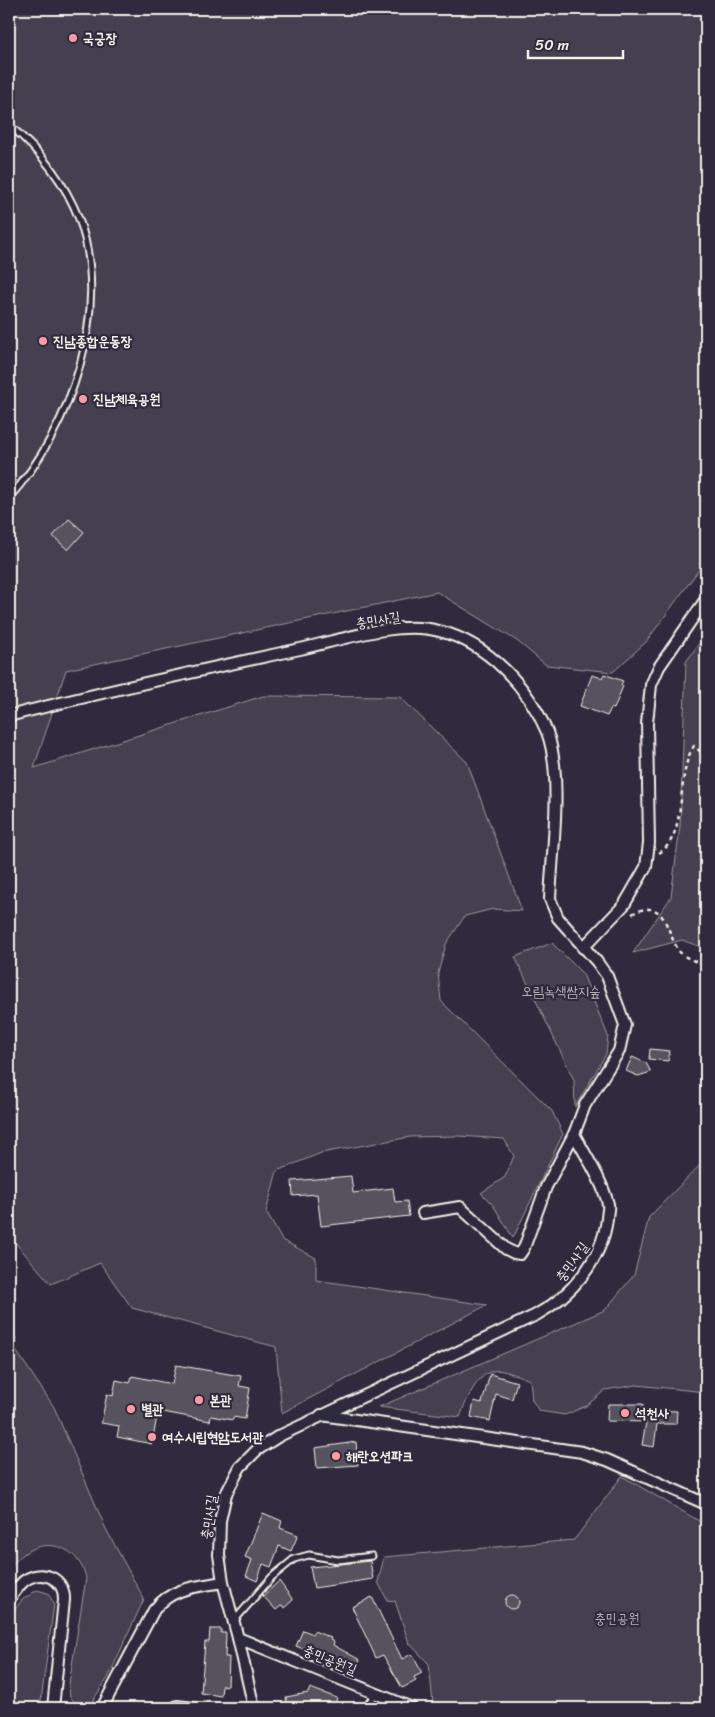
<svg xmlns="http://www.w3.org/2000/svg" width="715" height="1717" font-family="Sriracha,'Poor Story',sans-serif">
<rect width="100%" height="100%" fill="#2f2a3d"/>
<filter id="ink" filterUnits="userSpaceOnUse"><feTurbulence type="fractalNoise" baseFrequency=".02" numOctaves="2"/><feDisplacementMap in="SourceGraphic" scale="10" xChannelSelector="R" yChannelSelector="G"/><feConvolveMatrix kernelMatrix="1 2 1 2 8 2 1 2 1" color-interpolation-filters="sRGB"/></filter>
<g filter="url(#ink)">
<g fill="#454050" stroke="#9c989c">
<polygon points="9,9 706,9 706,560 646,642 613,672 546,665 517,641 437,592 66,670 34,768 263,696 400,697 467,762 522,911 493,909 465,916 446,944 438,973 441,1001 552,1111 563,1134 513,1238 493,1205 481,1193 505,1177 514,1156 504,1139 458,1136 410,1137 321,1153 277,1171 266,1212 282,1240 316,1258 316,1280 487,1305 282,1413 276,1347 132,1308 100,1263 51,1284 13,1240 9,1241"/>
<polygon points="706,633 706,949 682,940 633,953 671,897 680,826 686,662"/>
<polygon points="552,943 583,974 608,1036 606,1054 575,1107 574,1080 515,957"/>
<path d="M706,1159V1392L636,1385L605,1390L586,1406L565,1415L539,1411L532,1400L530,1380C522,1377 512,1373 503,1371C479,1366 467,1399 460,1417L379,1407L605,1310L634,1275L649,1217Z"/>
<path d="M9,1327L16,1339L15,1349L54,1407L106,1529L144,1599L108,1678L91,1703L79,1706L70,1697L69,1684L86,1578C76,1537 29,1535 9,1571Z"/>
<polygon points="622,1476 706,1525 706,1708 446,1708 433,1703 429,1664 409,1643 395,1601 387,1600 378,1582 384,1557 574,1540"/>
<polygon points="37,1590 48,1593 54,1604 40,1708 9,1708 9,1617 22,1600"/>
</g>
<g fill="#56525f" stroke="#f4f1e8">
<polygon points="69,519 84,532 68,550 53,536"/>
<polygon points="604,674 623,681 621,685 623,686 614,709 611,708 607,716 580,706 592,675 602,678"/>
<polygon points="650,1049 670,1051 668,1061 649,1059"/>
<polygon points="632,1057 646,1063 651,1072 638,1076 626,1071"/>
<polygon points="351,1176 353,1193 393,1188 395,1202 407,1201 409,1216 321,1226 317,1194 293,1196 292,1181"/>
<polygon points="176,1365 241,1376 239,1386 250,1388 245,1419 233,1417 233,1420 211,1416 210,1421 158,1411 152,1444 117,1437 119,1426 101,1423 107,1394 113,1396 116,1380 130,1383 132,1376 172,1384"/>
<polygon points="490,1374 517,1382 512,1399 496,1394 490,1421 471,1417 474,1401 482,1403"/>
<polygon points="608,1404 643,1404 643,1410 677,1411 676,1424 657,1424 654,1447 642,1445 646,1422 607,1421"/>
<polygon points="356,1442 358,1465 317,1468 315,1448"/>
<polygon points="263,1513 282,1521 280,1528 298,1535 291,1551 279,1546 271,1567 263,1564 257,1581 246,1576 252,1560 245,1557"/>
<polygon points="370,1561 373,1579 314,1588 310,1567"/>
<polygon points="279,1581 293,1600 284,1608 282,1605 276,1610 263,1596"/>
<circle cx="512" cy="1602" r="7"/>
<polygon points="372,1597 402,1659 412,1654 422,1673 414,1677 416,1681 402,1688 383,1655 376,1658 352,1607"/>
<polygon points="210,1629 221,1629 221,1633 226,1633 225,1657 229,1657 228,1686 222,1685 221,1696 201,1693 205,1642 209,1642"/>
<polygon points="303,1630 313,1634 314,1631 331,1638 330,1640 334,1642 333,1645 360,1660 356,1670 296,1646"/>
<polygon points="310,1688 337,1698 333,1708 287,1708 286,1697 308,1693"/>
</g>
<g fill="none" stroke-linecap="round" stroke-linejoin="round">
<g stroke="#f4f1e8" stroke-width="9">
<g id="service">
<path d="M9,125C39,150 65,182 79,219C112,309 71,429 9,498"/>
<polyline points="234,1621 272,1577 294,1559 309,1555 338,1560 372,1556"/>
<polyline points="366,1708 375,1693"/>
</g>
</g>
<g stroke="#f4f1e8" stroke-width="14">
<g id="minor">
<path d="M9,716C105,691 202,670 300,649C341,640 398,620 439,631C488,643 528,687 547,732C563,774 552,853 550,899L558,918L597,962L607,976L625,1025L619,1051L585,1105L574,1134C586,1156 602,1180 608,1204C609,1208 607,1214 607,1219C602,1260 571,1296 536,1315L279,1436L257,1450L240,1467L226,1494L220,1521L219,1555L223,1582L238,1638L254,1708"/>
<polyline points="583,948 624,905 646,867 649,843 647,723 651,685 659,667 706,599"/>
<polyline points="423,1213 460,1207 506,1249 514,1253 520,1254 524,1248 546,1187 574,1134"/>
<polyline points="321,1415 582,1452 607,1460 706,1504"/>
<path d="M9,1600C13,1594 18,1586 24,1581C42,1568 65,1578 64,1600L53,1708"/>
<polyline points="238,1638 412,1708"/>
<polyline points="177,1706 194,1708"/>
<path d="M102,1708L154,1610C172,1587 196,1587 223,1582"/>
</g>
</g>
<g stroke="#f4f1e8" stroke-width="2.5" stroke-dasharray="4 4" stroke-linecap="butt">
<path d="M659,853C689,835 675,773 694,746L702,753L706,783"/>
<path d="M632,914C666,896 665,930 679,951C683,958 699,962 706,966"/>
</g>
<use href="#service" stroke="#2f2a3d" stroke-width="5"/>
<use href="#minor" stroke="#2f2a3d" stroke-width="10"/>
</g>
</g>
<g fill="#ff9aa2" stroke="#2f2a3d" stroke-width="2">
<circle cx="73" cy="38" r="5"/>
<circle cx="43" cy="341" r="5"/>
<circle cx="83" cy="399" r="5"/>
<circle cx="199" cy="1400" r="5"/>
<circle cx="131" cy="1409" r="5"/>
<circle cx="625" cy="1413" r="5"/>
<circle cx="152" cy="1437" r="5"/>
<circle cx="336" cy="1456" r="5"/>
</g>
<g text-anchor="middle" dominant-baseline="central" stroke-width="4.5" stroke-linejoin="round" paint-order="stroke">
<g font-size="14" font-weight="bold" fill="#f4f1e8" stroke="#2f2a3d" text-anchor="start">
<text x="83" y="38">국궁장</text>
<text x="53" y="341">진남종합운동장</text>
<text x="93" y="399">진남체육공원</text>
<text x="209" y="1400">본관</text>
<text x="141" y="1409">별관</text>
<text x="635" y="1413">석천사</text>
<text x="162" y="1437">여수시립현암도서관</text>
<text x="346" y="1456">해란오션파크</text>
</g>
<g font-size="14" fill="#f4f1e8" stroke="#2f2a3d">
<text transform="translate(378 620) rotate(-9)">충민사길</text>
<text transform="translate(572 1262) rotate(-54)">충민사길</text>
<text transform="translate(209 1517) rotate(-82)">충민사길</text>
<text transform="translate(330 1660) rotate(22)">충민공원길</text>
</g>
<g font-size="14" fill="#b7b3b3" stroke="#2f2a3d">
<text x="561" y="991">오림녹색쌈지숲</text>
<text x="617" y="1618">충민공원</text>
</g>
</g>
<rect width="715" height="1717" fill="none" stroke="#2f2a3d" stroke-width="30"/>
<rect x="15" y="15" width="685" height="1687" fill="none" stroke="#f4f1e8" stroke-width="2" filter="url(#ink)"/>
<path d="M528 50v8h95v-8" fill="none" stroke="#f4f1e8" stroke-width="2.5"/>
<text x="535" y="50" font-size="15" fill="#f4f1e8" stroke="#2f2a3d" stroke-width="4" paint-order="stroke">50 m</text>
</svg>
